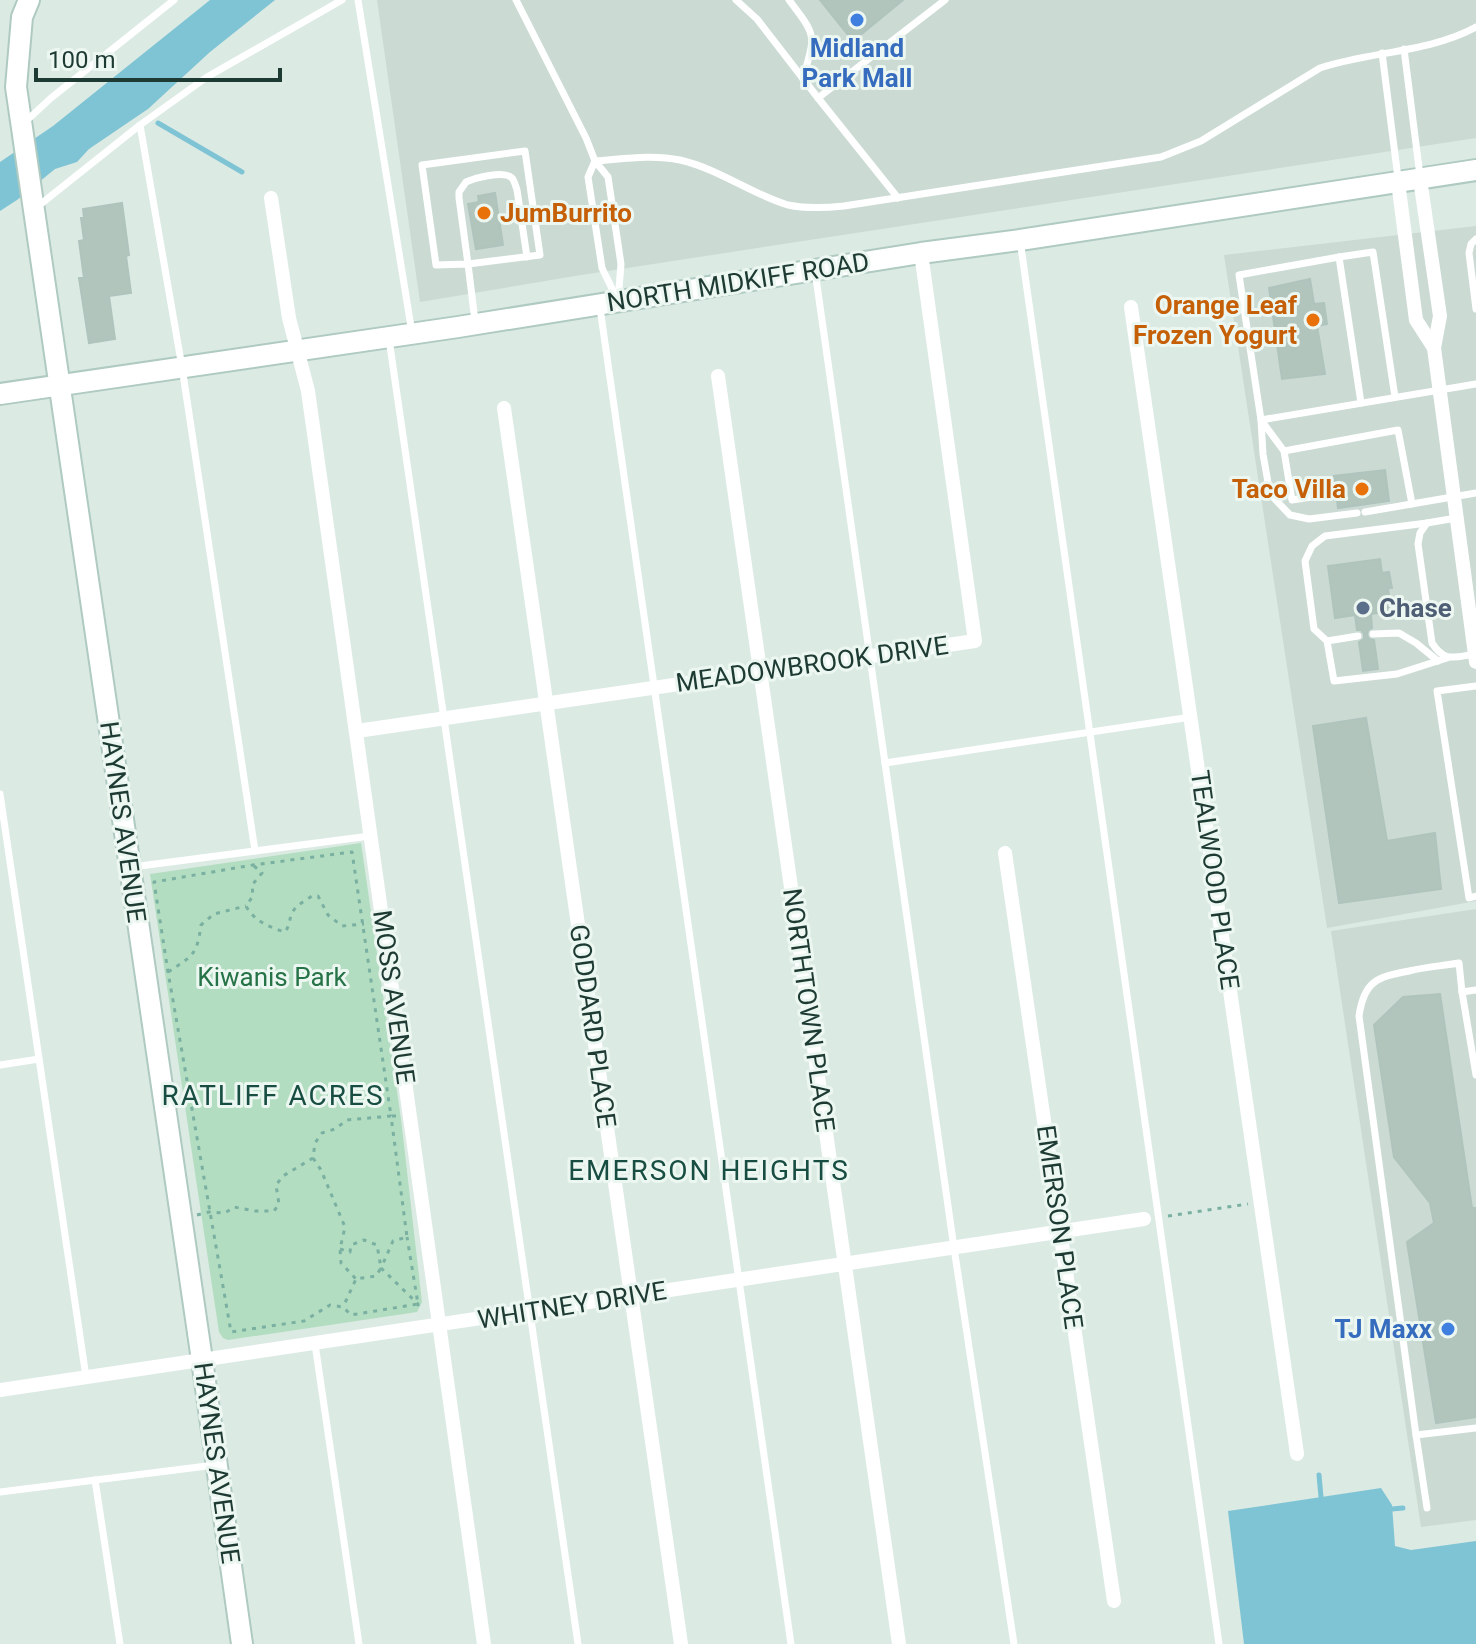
<svg xmlns="http://www.w3.org/2000/svg" width="1476" height="1644" font-family="Roboto,sans-serif">
<rect width="100%" height="100%" fill="#dceae4"/>
<g fill="#cbdad3">
<polygon points="377,0 1476,0 1476,138 575,276 420,302"/>
<polygon points="1476,226 1476,901 1327,928 1224,255"/>
<polygon points="1476,909 1476,1520 1421,1527 1331,931"/>
</g>
<polygon fill="#b3ddc0" points="361,843 401,1119 422,1302 417,1312 228,1340 223,1338 219,1332 150,874"/>
<g fill="#7fc4d4">
<polygon points="210,0 275,0 210,52 148,109 89,149 77,162 55,169 17,200 0,211 0,162 53,126"/>
<polygon points="1381,1488 1392,1505 1395,1546 1411,1550 1476,1541 1476,1644 1244,1644 1228,1511"/>
</g>
<g fill="none" stroke-linecap="round" stroke-linejoin="round">
<g stroke="#7fc4d4" stroke-width="5">
<polyline points="158,123 242,172"/>
<polyline points="1319,1475 1321,1497"/>
<polyline points="1392,1509 1403,1508"/>
</g>
</g>
<g fill="#b2c5bd" stroke="#afc4bc" stroke-width="2">
<polygon points="820,0 903,0 853,41"/>
<polygon points="495,193 503,245 476,249 468,204 479,202 478,196"/>
<polygon points="122,203 129,255 126,256 131,293 109,296 115,339 89,343 79,278 84,278 79,241 84,240 81,218 84,218 83,209"/>
<polygon points="1310,279 1314,304 1324,303 1327,324 1317,326 1325,374 1282,379 1269,288"/>
<polygon points="1385,470 1389,501 1338,508 1334,476"/>
<polygon points="1380,559 1382,573 1389,572 1392,588 1388,588 1391,611 1371,614 1372,628 1368,630 1367,635 1369,639 1374,640 1378,669 1363,671 1359,642 1364,639 1364,634 1361,630 1357,630 1355,615 1335,618 1328,566"/>
<polygon points="1366,718 1387,841 1435,833 1441,889 1339,903 1313,726"/>
<polygon points="1440,994 1472,1208 1476,1208 1476,1417 1436,1423 1407,1242 1434,1223 1430,1203 1394,1157 1374,1025 1403,997"/>
</g>
<g fill="none" stroke-linecap="round" stroke-linejoin="round">
<g stroke="#afcac1" stroke-width="24">
<g id="secondary">
<polyline points="29,0 22,17 16,87 202,1360 242,1644"/>
<polyline points="0,394 458,327 921,253 1020,240 1476,170"/>
</g>
</g>
<g stroke="#7ab0a1" stroke-width="3" stroke-dasharray="4 6" stroke-linecap="butt">
<path d="M254,866L262,873L252,885L253,896L246,906C254,921 269,927 285,932C290,925 289,920 292,913C296,905 305,901 312,896H318L328,915L342,926L364,924"/>
<path d="M168,972C192,956 197,956 201,925L214,914L246,906"/>
<polyline points="396,1116 391,1116 352,852 253,865 154,882 168,972 231,1332 304,1321 330,1305 343,1307 351,1315 418,1304 407,1237"/>
<polyline points="313,1158 321,1170 345,1227 340,1249 341,1263 356,1279"/>
<polyline points="197,1215 209,1212 225,1213 234,1207 255,1211 274,1211 279,1204 276,1185 283,1176 313,1158 315,1143 322,1133 335,1129 347,1120 391,1116 407,1237 393,1241 381,1268 418,1304 418,1312"/>
<polyline points="1168,1216 1248,1204"/>
<polyline points="340,1249 350,1252 351,1245 364,1240 377,1245 381,1268 376,1276 356,1279 343,1307"/>
</g>
<g stroke="#fff" stroke-width="7">
<polyline points="358,0 412,333"/>
<path d="M516,0L586,138L595,161C623,159 652,154 680,160C719,169 751,194 788,205C807,209 825,208 844,206L1161,157L1201,141L1320,68C1371,51 1428,53 1476,27"/>
<polyline points="736,0 757,19 818,98 898,198"/>
<path d="M789,0C818,38 815,34 803,79"/>
<polyline points="1404,49 1420,176"/>
<polyline points="1382,53 1398,178"/>
<polyline points="818,98 945,0"/>
<polyline points="24,123 51,98 174,0"/>
<polyline points="140,125 207,77 342,0"/>
<polygon points="595,161 608,177 621,264 618,301 602,268 588,177"/>
<polyline points="37,207 140,125 182,367 255,851"/>
<polyline points="1476,239 1471,244 1469,253 1476,309"/>
<polyline points="1020,240 1219,1644"/>
<polyline points="1339,257 1239,275 1261,420 1263,454 1270,494 1290,515 1309,519 1357,513"/>
<polyline points="815,271 954,1248 1014,1644"/>
<polyline points="600,308 791,1644"/>
<path d="M475,321L468,264L540,255L525,151L422,165L436,265L468,264L459,198V192L466,182C475,178 504,170 512,178C514,180 516,187 517,190L527,257"/>
<polyline points="389,339 578,1644"/>
<polyline points="1361,403 1339,257 1373,252 1395,397"/>
<polyline points="1284,451 1292,500 1311,497"/>
<polyline points="1412,504 1398,430 1284,451 1261,420 1476,384"/>
<polyline points="1365,512 1476,493"/>
<path d="M1456,518L1427,523L1420,533L1418,544L1432,643C1445,663 1454,657 1475,654"/>
<polyline points="1427,523 1325,536 1312,546 1305,561 1314,629 1327,641 1334,681 1397,674 1447,658"/>
<polyline points="1373,634 1399,633 1416,643 1438,661"/>
<polyline points="1327,641 1358,636"/>
<polyline points="1476,686 1437,691 1469,898 1476,896"/>
<polyline points="885,763 1191,717"/>
<polyline points="0,794 86,1377"/>
<polyline points="132,867 370,836"/>
<polyline points="1476,990 1462,992 1476,1075"/>
<polyline points="0,1065 39,1059"/>
<polyline points="315,1344 359,1644"/>
<path d="M1416,1435L1359,1016C1364,981 1377,977 1409,971C1425,967 1442,966 1459,963L1462,992"/>
<polyline points="95,1480 120,1644"/>
<polyline points="0,1492 215,1465"/>
<polyline points="1427,1508 1416,1435 1476,1428"/>
</g>
<g stroke="#fff" stroke-width="14">
<polyline points="1420,179 1440,316 1434,348 1476,662"/>
<polyline points="1398,182 1416,320 1434,348"/>
<polyline points="271,198 289,318 308,391 484,1644"/>
<polyline points="1131,307 1297,1454"/>
<polyline points="718,376 899,1644"/>
<polyline points="504,408 681,1644"/>
<polyline points="357,731 975,641 921,253"/>
<polyline points="1005,853 1114,1601"/>
<polyline points="0,1390 1144,1219"/>
</g>
<use href="#secondary" stroke="#fff" stroke-width="20"/>
</g>
<g fill="#3f7fe0" stroke="#edf7f2" stroke-width="3">
<circle cx="857" cy="20" r="8"/>
<circle cx="1448" cy="1329" r="8"/>
</g>
<g fill="#e8710a" stroke="#edf7f2" stroke-width="3">
<circle cx="484" cy="213" r="8"/>
<circle cx="1313" cy="320" r="8"/>
<circle cx="1362" cy="489" r="8"/>
</g>
<circle fill="#5c6f8a" stroke="#edf7f2" stroke-width="3" cx="1363" cy="608" r="8"/>
<g text-anchor="middle" dominant-baseline="central" stroke-width="6" stroke-linejoin="round" paint-order="stroke">
<g font-size="26" font-weight="bold" fill="#366cbe" stroke="#edf7f2">
<text x="857" y="48">Midland<tspan x="857" dy="30">Park Mall</tspan></text>
<text x="1432" y="1329" text-anchor="end">TJ Maxx</text>
</g>
<g font-size="26" font-weight="bold" fill="#c56008" stroke="#edf7f2" text-anchor="end">
<text x="500" y="213" text-anchor="start">JumBurrito</text>
<text x="1297" y="305">Orange Leaf<tspan x="1297" dy="30">Frozen Yogurt</tspan></text>
<text x="1346" y="489">Taco Villa</text>
</g>
<g font-size="26" fill="#1d3a33" stroke="#edf7f2">
<text transform="translate(738 282) rotate(-9)">NORTH MIDKIFF ROAD</text>
<text transform="translate(812 664) rotate(-8)">MEADOWBROOK DRIVE</text>
<text transform="translate(123 822) rotate(82)">HAYNES AVENUE</text>
<text transform="translate(1215 880) rotate(82)">TEALWOOD PLACE</text>
<text transform="translate(394 997) rotate(82)">MOSS AVENUE</text>
<text transform="translate(809 1010) rotate(82)">NORTHTOWN PLACE</text>
<text transform="translate(593 1026) rotate(82)">GODDARD PLACE</text>
<text transform="translate(1060 1227) rotate(82)">EMERSON PLACE</text>
<text transform="translate(572 1305) rotate(-9)">WHITNEY DRIVE</text>
<text transform="translate(217 1463) rotate(82)">HAYNES AVENUE</text>
</g>
<g font-size="26" font-weight="bold" fill="#4e5e75" stroke="#edf7f2" text-anchor="start">
<text x="1379" y="608">Chase</text>
</g>
<g font-size="26" fill="#257346" stroke="#edf7f2">
<text x="272" y="977">Kiwanis Park</text>
</g>
<g font-size="28" letter-spacing="2" fill="#184d42" stroke="#edf7f2">
<text x="273" y="1095">RATLIFF ACRES</text>
<text x="709" y="1170">EMERSON HEIGHTS</text>
</g>
</g>
<path d="M36 68v12h244v-12" fill="none" stroke="#1d3a33" stroke-width="4"/>
<text x="48" y="68" font-size="24" fill="#1d3a33" stroke="#edf7f2" stroke-width="6" paint-order="stroke">100 m</text>
</svg>
